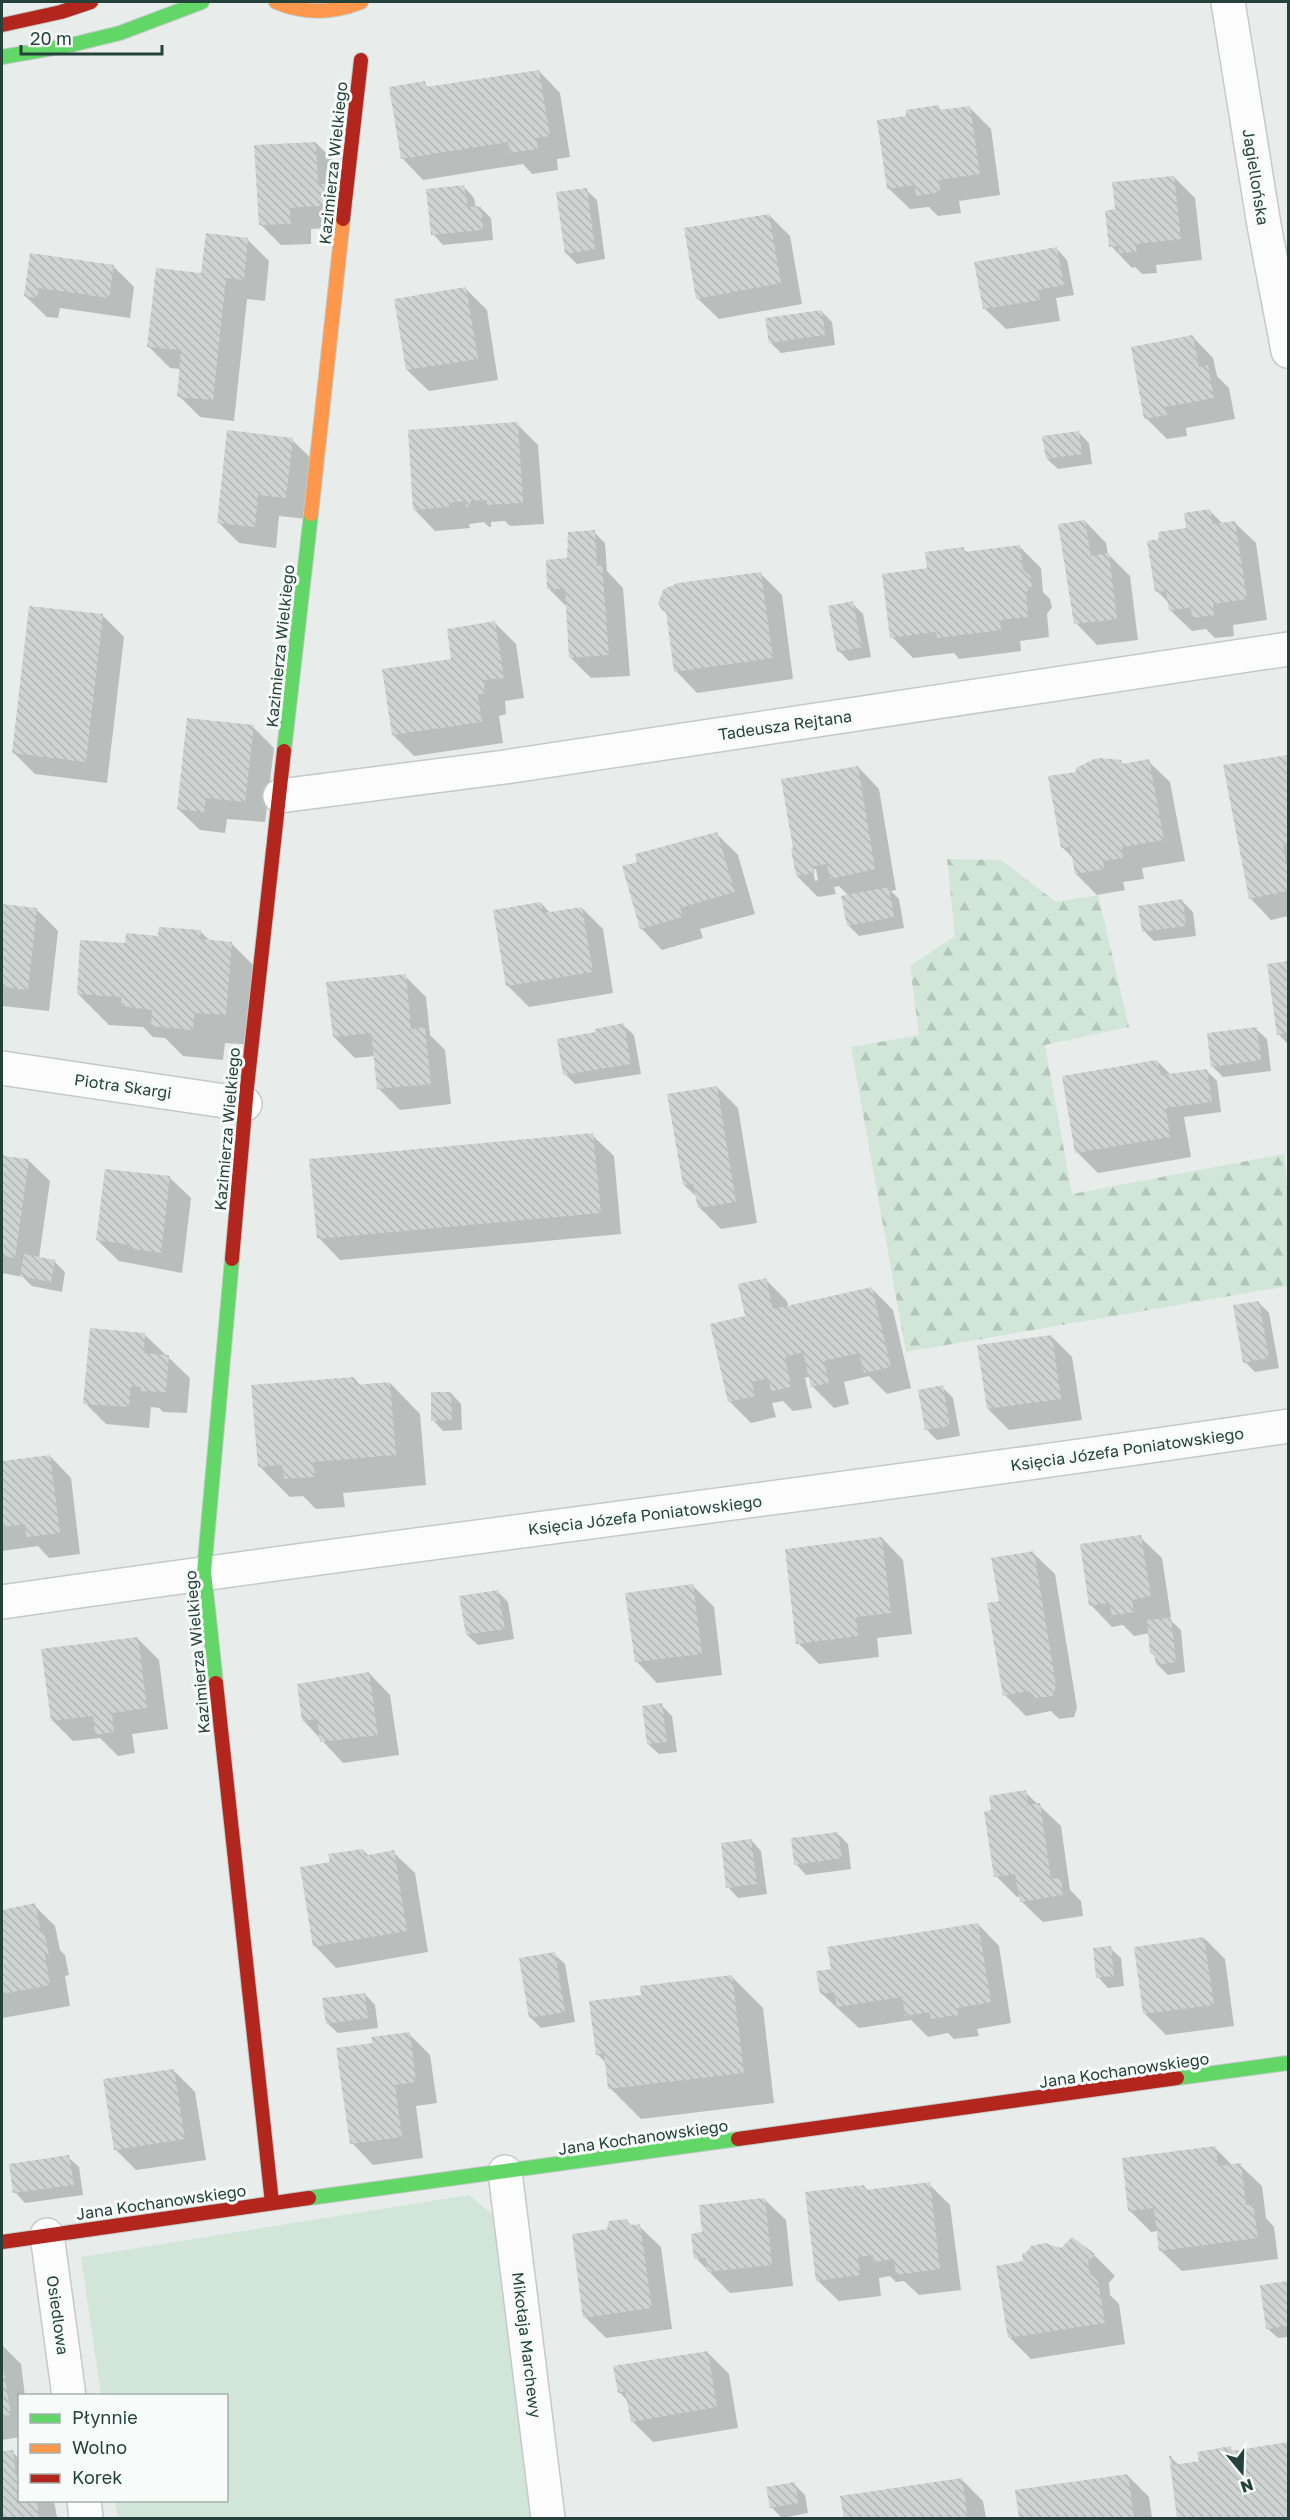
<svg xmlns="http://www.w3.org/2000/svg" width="1290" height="2520" font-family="'Golos Text',sans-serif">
<defs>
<pattern id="forest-firs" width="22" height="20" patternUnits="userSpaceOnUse" patternTransform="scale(1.5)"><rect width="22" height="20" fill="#d1e6d8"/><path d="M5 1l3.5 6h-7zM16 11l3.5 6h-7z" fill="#b3c6ba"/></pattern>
<pattern id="building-back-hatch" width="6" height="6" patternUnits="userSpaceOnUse" patternTransform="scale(1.5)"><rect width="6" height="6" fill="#cfd4d2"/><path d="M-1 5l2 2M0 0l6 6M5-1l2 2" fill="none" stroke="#b2b7b5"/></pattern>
</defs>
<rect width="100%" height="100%" fill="#e8edeb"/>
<polygon fill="url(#forest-firs)" points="947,859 1001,860 1056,902 1098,895 1129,1027 1045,1045 1072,1194 1284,1154 1288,1190 1288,1286 906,1352 851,1047 919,1035 910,966 955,936"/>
<polygon fill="#d1e6d8" points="469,2195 493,2215 531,2518 118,2518 115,2501 226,2500 226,2396 101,2395 81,2257"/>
<g fill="#0003" fill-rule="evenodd">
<polygon points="539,71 560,93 570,157 557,159 558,170 532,174 523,164 423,180 402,158 424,83 429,88"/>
<polygon points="938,107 942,111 970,108 991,129 1000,195 959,201 961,213 938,216 929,207 910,209 888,188 907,117"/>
<polygon points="316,143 337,164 350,226 311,229 311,244 281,245 260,224"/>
<polygon points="1174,177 1195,198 1202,260 1156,265 1157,273 1142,274 1135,267 1132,268 1111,246 1117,210"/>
<polygon points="464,187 474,198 476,208 480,207 491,218 493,240 443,245 433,234"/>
<polygon points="586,190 597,200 605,259 577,264 566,253"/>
<polygon points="769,215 790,236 802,304 719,319 697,298"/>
<polygon points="248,240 269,261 265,301 247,299 234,421 200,417 179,396 181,369 170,368 149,347 203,274"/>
<polygon points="1057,249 1067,260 1074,295 1056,298 1060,321 1006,329 984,308"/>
<polygon points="32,254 113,266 134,287 130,318 60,308 58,318 47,317 25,296"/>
<polygon points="466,289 487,310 498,380 429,391 407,370"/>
<polygon points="822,312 832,322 835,345 781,353 771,343"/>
<polygon points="1192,336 1213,358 1217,376 1229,388 1235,419 1186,428 1187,436 1167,439 1146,418"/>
<polygon points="517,424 538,445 544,524 510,526 505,521 491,522 491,527 489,527 484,522 469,524 470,528 435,531 414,509"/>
<polygon points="1078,432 1089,443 1092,464 1058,469 1047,459"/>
<polygon points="292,440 314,461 307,519 279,516 276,548 239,543 218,522"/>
<polygon points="1210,511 1223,524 1234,522 1256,543 1267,620 1233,625 1234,636 1215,638 1206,629 1192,631 1170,610 1170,604 1157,591 1161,541 1188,529"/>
<polygon points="1085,521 1106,543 1108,554 1130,576 1138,640 1097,645 1076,623"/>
<polygon points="594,532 605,543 607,571 623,588 630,676 591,678 570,657 568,608 549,589 567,560"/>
<polygon points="1020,547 1041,568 1043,592 1050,599 1052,607 1047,614 1049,637 1020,641 1021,651 959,659 954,653 913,658 892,637 928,570 963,549 968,553"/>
<polygon points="761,574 782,595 793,679 697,693 676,671 668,614 663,610"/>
<polygon points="852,603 863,614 871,657 849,661 839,651"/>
<polygon points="103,616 124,637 107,783 35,774 13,752"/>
<polygon points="495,623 516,644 524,698 505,701 506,714 499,716 503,743 414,756 393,735 453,660"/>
<polygon points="253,727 274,748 265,822 227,819 225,833 200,830 178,809"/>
<polygon points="1288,757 1288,916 1271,920 1250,898 1225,766"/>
<polygon points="1148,761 1170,782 1185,861 1142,868 1144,879 1123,882 1125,890 1097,895 1076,874 1074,859 1062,847 1078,773 1121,762 1124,765"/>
<path d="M858,767L879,789L896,890L891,891L899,899L904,928L859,936L848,925L849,896L839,886L834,887L836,894L818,897L797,876ZM813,869H816L818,880L815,881Z"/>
<polygon points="717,834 738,855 755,914 700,929 703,938 662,950 641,928"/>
<polygon points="1182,901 1193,912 1196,936 1154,941 1144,931"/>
<polygon points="541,903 550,913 582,908 603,929 613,993 529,1007 507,985"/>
<polygon points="2,906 36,909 58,931 49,1011 2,1006"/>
<polygon points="200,931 210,941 231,943 262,974 257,1045 225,1043 223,1060 183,1056 165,1038 153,1037 143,1027 109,1025 78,994 127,944"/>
<polygon points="1288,963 1288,1044 1278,1034 1269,966"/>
<polygon points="405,976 426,997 430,1035 445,1050 451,1104 400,1110 379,1089 375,1056 355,1058 334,1037"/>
<polygon points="623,1025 634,1035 641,1074 575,1084 565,1074"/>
<polygon points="1256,1029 1267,1039 1271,1071 1223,1077 1212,1066"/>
<polygon points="1157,1061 1171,1075 1207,1071 1217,1081 1221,1112 1184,1117 1191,1157 1098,1173 1077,1152"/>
<polygon points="717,1087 738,1108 757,1223 721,1229 700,1208 698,1198 684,1185"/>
<polygon points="592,1135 614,1156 621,1234 340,1260 319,1238"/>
<polygon points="2,1153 7,1158 28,1160 50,1181 39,1258 55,1262 65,1272 62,1292 32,1286 23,1277 2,1273"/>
<polygon points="169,1177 191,1198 182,1273 119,1261 97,1240"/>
<polygon points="766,1280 787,1301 788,1307 872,1289 893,1310 911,1388 887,1394 869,1376 844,1382 849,1404 834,1408 813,1387 810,1376 805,1378 812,1408 793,1411 783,1401 772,1403 776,1417 751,1423 729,1401 746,1317"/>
<polygon points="1258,1302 1269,1313 1279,1368 1255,1372 1245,1362"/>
<polygon points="145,1335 190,1378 187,1413 163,1412 159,1408 151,1407 149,1428 106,1424 85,1403"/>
<polygon points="1051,1336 1072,1357 1082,1420 1009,1430 988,1409"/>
<polygon points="354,1378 361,1386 390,1383 420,1414 426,1485 343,1493 345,1507 316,1509 303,1496 290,1497 260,1467"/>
<polygon points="942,1387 953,1398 960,1436 937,1440 927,1430 920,1391"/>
<polygon points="451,1393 461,1404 462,1430 443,1431 433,1420"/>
<polygon points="50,1456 71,1478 80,1554 49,1558 38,1546 2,1551 2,1463"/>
<polygon points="1140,1537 1162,1558 1171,1617 1168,1618 1181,1630 1185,1672 1168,1675 1157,1664 1156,1658 1152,1653 1150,1633 1134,1636 1123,1625 1112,1627 1091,1605"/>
<polygon points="882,1538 903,1560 912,1634 877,1638 879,1657 819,1664 798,1643"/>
<polygon points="1033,1553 1055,1574 1077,1708 1074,1717 1059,1719 1051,1711 1026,1716 1005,1695 1001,1602"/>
<polygon points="693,1586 714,1607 722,1675 657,1683 636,1661"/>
<polygon points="498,1592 508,1602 514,1639 478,1645 467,1635"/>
<polygon points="137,1638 159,1660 168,1729 132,1734 135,1753 118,1756 100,1738 73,1741 52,1720"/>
<polygon points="369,1673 390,1695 399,1755 343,1763 303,1720"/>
<polygon points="661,1705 672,1716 677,1752 659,1754 648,1744"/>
<polygon points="1025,1792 1061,1826 1070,1890 1081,1901 1083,1916 1043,1922 1021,1901 1021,1897 1017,1897 996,1876"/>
<polygon points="837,1833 848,1844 851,1869 806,1875 796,1864"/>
<polygon points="751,1840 761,1851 767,1894 738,1898 728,1887"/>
<polygon points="363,1850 369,1856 393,1852 415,1873 428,1952 336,1968 315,1946 331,1863"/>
<polygon points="34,1905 55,1926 60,1950 65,1955 69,1975 65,1976 70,2006 2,2018 2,1911"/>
<polygon points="978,1924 999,1946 1011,2023 977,2029 979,2036 954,2039 948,2033 928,2037 911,2020 859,2028 821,1993 832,1970"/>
<polygon points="1204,1938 1225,1959 1234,2026 1166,2035 1144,2013"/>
<polygon points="1110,1948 1121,1958 1124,1986 1108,1988 1098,1977"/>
<polygon points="554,1954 565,1964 575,2022 541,2028 530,2017"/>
<polygon points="732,1977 763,2008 774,2103 641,2119 610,2088 607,2064 597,2054 643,1996"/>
<polygon points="365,1994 375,2005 378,2028 338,2033 327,2023"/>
<polygon points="409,2034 430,2055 437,2103 416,2106 423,2158 373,2165 352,2143"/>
<polygon points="174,2071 195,2092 206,2160 136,2170 115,2149"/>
<polygon points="1215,2148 1233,2166 1240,2165 1262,2186 1266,2218 1274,2227 1278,2259 1182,2271 1160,2250 1158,2231 1151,2232 1130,2211"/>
<polygon points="68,2157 79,2167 83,2195 25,2203 15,2192"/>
<polygon points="929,2184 950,2205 961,2290 919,2295 904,2281 896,2282 890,2276 879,2278 881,2296 839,2301 817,2280 864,2186 868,2191"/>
<polygon points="764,2199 786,2220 793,2286 730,2293 696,2258 704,2234"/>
<polygon points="639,2226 661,2247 672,2329 606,2338 585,2317"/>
<polygon points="1094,2255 1115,2276 1109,2283 1110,2295 1119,2304 1125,2344 1031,2359 1010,2338"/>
<polygon points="1287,2283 1288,2337 1278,2338 1267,2328"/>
<polygon points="2,2345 21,2364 25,2396 20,2396 20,2437 2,2440"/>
<polygon points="708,2353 729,2374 738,2428 653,2442 632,2421 629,2402 619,2392"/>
<polygon points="1288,2443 1288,2518 1179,2518 1170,2457 1179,2465 1201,2462 1230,2448 1234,2452"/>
<polygon points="12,2452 20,2459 20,2500 54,2500 57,2518 2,2518 2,2453"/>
<polygon points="1128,2476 1149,2497 1152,2518 1021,2518 1017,2491"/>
<polygon points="962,2480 983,2501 986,2518 845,2518 842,2497"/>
<polygon points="794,2484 805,2495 808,2513 782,2518 771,2507"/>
</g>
<g fill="url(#building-back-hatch)">
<polygon points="539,70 550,136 536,138 538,149 510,153 508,142 401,159 389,87 425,81 426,87"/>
<polygon points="939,105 939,110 970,106 980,174 939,180 940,192 916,196 915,185 887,189 877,120 906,116 906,110"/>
<polygon points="316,142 318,184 329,184 330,205 290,208 291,224 259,225 254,145"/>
<polygon points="1174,176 1181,239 1135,244 1137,252 1119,253 1119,246 1109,247 1105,211 1115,209 1112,182"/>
<polygon points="464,185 468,207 481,206 483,230 431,235 426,189"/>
<polygon points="587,188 595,249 565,254 556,192"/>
<polygon points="769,214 781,283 696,299 684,228"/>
<polygon points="206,233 248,238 244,280 226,278 213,400 177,397 181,350 147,347 156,268 201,273"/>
<polygon points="1057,247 1064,285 1038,290 1040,300 983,309 974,262"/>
<polygon points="30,253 114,265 109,298 39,288 37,298 24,296"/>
<polygon points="466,287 478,359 406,370 394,299"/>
<polygon points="822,310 825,335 769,343 765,318"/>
<polygon points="1193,335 1199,367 1208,365 1214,398 1165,407 1167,415 1144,419 1131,347"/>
<polygon points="518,422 523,503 487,505 487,500 470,501 471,506 466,507 465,501 449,503 449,507 413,510 408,430"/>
<polygon points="227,430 293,438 286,498 258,495 255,527 217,523"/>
<polygon points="1079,431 1082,454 1046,459 1042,436"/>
<polygon points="1210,509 1213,524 1235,521 1247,599 1213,604 1214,615 1192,618 1191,607 1169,611 1166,591 1155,592 1147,541 1159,539 1158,532 1186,528 1184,513"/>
<polygon points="1085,520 1091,556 1109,553 1117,619 1074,624 1058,524"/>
<polygon points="595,530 597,566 602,565 609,655 569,658 565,589 547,589 546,560 567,558 568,532"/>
<polygon points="1020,545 1023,570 1030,576 1032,586 1026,592 1028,617 1000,620 1001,630 937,638 936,632 890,638 882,574 927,568 925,552 964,547 964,552"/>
<polygon points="761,572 773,658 674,672 666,612 662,610 658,603 664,589 678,583"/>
<polygon points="853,601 862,647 837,652 828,606"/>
<polygon points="29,606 103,614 86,762 12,753"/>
<polygon points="495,621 504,678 484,680 485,693 478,695 482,722 392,735 382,669 451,659 447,629"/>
<polygon points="187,718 254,725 245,802 206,798 204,812 177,809"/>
<polygon points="1288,755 1288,844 1283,846 1288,872 1288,891 1249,899 1223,765"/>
<polygon points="1101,758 1121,760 1122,764 1149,759 1164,840 1122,847 1123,858 1103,861 1104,869 1075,874 1070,847 1061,848 1048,776 1076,772 1076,768 1094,759"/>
<polygon points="858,766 875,869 830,879 827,864 814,866 815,873 796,876 791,849 793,848 781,779"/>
<polygon points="717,832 735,892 680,908 683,917 640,929 622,866 637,862 635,854"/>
<polygon points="889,887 894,917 847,926 841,896"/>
<polygon points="1183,899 1186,926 1142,932 1138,906"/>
<polygon points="541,902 543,913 582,907 593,972 506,986 493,910"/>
<polygon points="2,904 37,908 28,990 2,987"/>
<polygon points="159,927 201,930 200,939 232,942 226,1015 194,1013 193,1030 151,1026 152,1010 121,1006 121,997 77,994 80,940 125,943 126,933 158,936"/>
<polygon points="1288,961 1288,1033 1277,1035 1267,964"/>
<polygon points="406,974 411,1029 425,1027 431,1084 377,1089 371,1033 333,1037 326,982"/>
<polygon points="624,1023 631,1064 563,1075 557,1039 595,1032 595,1029"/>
<polygon points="1257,1027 1261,1060 1211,1067 1207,1033"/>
<polygon points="1157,1060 1161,1075 1207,1069 1212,1102 1166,1108 1170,1137 1075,1153 1062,1076"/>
<polygon points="717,1086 736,1202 698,1208 693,1184 683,1185 667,1094"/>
<polygon points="593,1133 601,1213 317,1239 309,1159"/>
<polygon points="2,1156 29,1159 15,1258 2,1256"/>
<polygon points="105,1169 170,1176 161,1253 129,1248 129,1245 96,1240"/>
<polygon points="24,1254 55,1260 51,1282 20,1276"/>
<polygon points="766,1278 773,1309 872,1287 891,1367 864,1373 859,1353 824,1361 829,1383 811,1387 803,1352 785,1357 791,1387 771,1391 768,1378 752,1382 755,1396 728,1402 710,1324 745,1316 738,1284"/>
<polygon points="1259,1301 1269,1358 1243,1363 1233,1305"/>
<polygon points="90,1328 145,1333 144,1353 169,1355 166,1392 140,1391 141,1387 131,1386 129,1407 83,1404"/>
<polygon points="1052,1335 1061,1399 987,1409 977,1345"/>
<polygon points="354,1377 355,1385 390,1382 396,1455 313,1462 315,1477 284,1479 282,1465 258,1467 251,1385"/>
<polygon points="943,1385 950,1426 925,1430 918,1390"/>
<polygon points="431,1392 451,1392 452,1420 431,1421"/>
<polygon points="50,1455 60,1533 26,1537 25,1524 2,1527 2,1461"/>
<polygon points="1141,1535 1151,1596 1132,1600 1134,1612 1112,1615 1109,1603 1089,1606 1080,1544"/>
<polygon points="882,1537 891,1613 856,1617 858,1636 796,1644 785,1549"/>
<polygon points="1034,1551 1056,1686 1053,1696 1036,1698 1029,1691 1003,1696 987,1603 999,1601 991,1558"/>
<polygon points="693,1584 702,1654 635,1662 625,1593"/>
<polygon points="498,1590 505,1629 466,1635 459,1596"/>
<polygon points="1171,1618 1176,1662 1156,1665 1154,1653 1150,1654 1147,1620"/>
<polygon points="138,1637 147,1708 112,1713 114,1732 95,1735 93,1716 51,1721 41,1649"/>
<polygon points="369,1672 378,1735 320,1742 317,1719 302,1721 297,1684"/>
<polygon points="662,1703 667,1742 647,1744 642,1706"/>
<polygon points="1026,1790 1028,1805 1040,1803 1051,1879 1061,1878 1063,1895 1020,1902 1015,1874 994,1877 984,1812 991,1810 989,1796"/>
<polygon points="838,1832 842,1858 794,1865 791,1838"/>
<polygon points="751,1839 757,1884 726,1888 721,1843"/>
<polygon points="363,1849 365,1856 394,1850 407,1931 313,1947 300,1867 330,1862 328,1854"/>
<polygon points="35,1903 41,1933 44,1932 49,1954 45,1955 50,1985 2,1994 2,1910"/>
<polygon points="978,1923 991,2002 957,2008 958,2015 931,2019 930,2012 905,2016 902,1997 837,2007 834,1992 820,1994 816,1971 831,1969 827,1947"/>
<polygon points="1204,1937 1214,2005 1143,2014 1134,1947"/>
<polygon points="1111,1946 1114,1976 1096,1978 1093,1948"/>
<polygon points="555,1952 565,2012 529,2018 519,1958"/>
<polygon points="732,1975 744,2073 608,2089 604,2053 596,2055 589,2001 641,1995 640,1986"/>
<polygon points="365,1993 368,2018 326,2024 322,1998"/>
<polygon points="410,2032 416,2082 395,2085 402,2137 350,2144 336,2048 372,2043 371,2037"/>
<polygon points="174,2069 185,2139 114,2150 103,2079"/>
<polygon points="1216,2146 1218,2166 1241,2163 1246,2205 1253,2204 1258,2238 1159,2251 1154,2208 1128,2211 1122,2158"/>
<polygon points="69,2155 74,2185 13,2193 9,2164"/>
<polygon points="930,2182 940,2269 896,2275 894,2259 873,2262 873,2255 858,2257 860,2275 816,2281 805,2192 864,2185 865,2190"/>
<polygon points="765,2198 772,2265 707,2272 706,2258 694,2259 691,2234 702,2232 699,2205"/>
<polygon points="626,2219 631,2225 640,2224 652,2308 583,2318 572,2234 607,2229 609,2221"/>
<polygon points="1072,2237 1095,2254 1088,2262 1090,2274 1098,2281 1105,2323 1008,2338 996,2266 1023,2261 1022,2253 1026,2253 1031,2246 1045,2243 1061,2248"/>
<polygon points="1288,2281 1288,2326 1266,2329 1260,2285"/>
<polygon points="708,2351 717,2407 631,2422 625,2391 618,2393 613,2366"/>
<polygon points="2,2360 11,2415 2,2416"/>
<polygon points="1288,2442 1288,2518 1177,2518 1169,2456 1171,2455 1173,2465 1199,2461 1197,2452 1231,2446 1232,2458 1232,2451"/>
<polygon points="13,2450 16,2476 20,2476 20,2500 37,2500 39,2518 2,2518 2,2451"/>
<polygon points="1128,2474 1134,2518 1019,2518 1015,2490"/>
<polygon points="962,2478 968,2518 844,2518 840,2496"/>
<polygon points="795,2482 798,2503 770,2508 766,2487"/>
</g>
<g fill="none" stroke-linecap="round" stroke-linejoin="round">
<g stroke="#c5cac8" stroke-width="36">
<g id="street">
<polyline points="1228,2 1264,225 1288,351"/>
<polyline points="280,796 505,767 1288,649"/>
<polyline points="2,1068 245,1104"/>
<path d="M2,1602C430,1540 860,1490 1288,1426"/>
<polyline points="505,2172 548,2518"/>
<polyline points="47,2235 69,2396"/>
<polyline points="84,2500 86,2518"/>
</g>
</g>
<g stroke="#c3cbc8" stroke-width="16">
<g id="fast">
<polyline points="2,57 71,45 120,33 202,2"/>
<polyline points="284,751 311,514"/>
<polyline points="216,1683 204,1572 232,1259"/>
<polyline points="1177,2078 1288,2063"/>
<polyline points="309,2198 738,2139"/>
</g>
</g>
<g stroke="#c3cbc8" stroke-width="16">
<g id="slow">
<path d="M276,2C304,14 333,13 361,2"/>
<polyline points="311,514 343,219"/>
</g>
</g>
<g stroke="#c3cbc8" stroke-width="16">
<g id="jam">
<polyline points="2,25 61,12 91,2"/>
<polyline points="343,219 361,60"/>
<polyline points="232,1259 247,1087 284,751"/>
<polyline points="216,1683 272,2203"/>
<polyline points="738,2139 1177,2078"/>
<polyline points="2,2242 309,2198"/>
</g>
</g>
<polyline stroke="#c3ccca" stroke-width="4" stroke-dasharray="3 4.5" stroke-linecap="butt" points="475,3 475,2"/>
<use href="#street" stroke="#fcfcfc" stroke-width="33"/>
<use href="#fast" stroke="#63d668" stroke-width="14"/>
<use href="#slow" stroke="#ff974d" stroke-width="14"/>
<use href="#jam" stroke="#b3261e" stroke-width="14"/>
</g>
<g text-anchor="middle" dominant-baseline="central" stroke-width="6" stroke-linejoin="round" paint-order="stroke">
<g font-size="16" fill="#24423a" stroke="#f7fbf9">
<text transform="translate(333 163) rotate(-84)">Kazimierza Wielkiego</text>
<text transform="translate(1256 177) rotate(81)">Jagiellońska</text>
<text transform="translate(280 646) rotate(-84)">Kazimierza Wielkiego</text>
<text transform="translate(785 725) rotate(-8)">Tadeusza Rejtana</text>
<text transform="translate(123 1086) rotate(8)">Piotra Skargi</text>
<text transform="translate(227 1129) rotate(-85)">Kazimierza Wielkiego</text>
<text transform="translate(1127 1449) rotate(-8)">Księcia Józefa Poniatowskiego</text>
<text transform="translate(645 1515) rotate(-7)">Księcia Józefa Poniatowskiego</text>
<text transform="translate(197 1652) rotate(-95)">Kazimierza Wielkiego</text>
<text transform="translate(1124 2070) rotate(-8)">Jana Kochanowskiego</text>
<text transform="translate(643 2137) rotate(-8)">Jana Kochanowskiego</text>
<text transform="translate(161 2202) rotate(-8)">Jana Kochanowskiego</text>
<text transform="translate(58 2315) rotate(82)">Osiedlowa</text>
<text transform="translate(527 2345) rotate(83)">Mikołaja Marchewy</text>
</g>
</g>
<rect width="1290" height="2520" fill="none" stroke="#24423a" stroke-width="6"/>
<rect x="18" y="2394" width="210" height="108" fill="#f7fbf9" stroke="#a3b1ad" stroke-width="1.5"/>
<rect x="30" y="2414" width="30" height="9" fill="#63d668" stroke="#a3b1ad" stroke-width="1.5"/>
<text x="72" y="2424" font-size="18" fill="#24423a">Płynnie</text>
<rect x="30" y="2444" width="30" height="9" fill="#ff974d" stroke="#a3b1ad" stroke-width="1.5"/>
<text x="72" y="2454" font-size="18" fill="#24423a">Wolno</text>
<rect x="30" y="2474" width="30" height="9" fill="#b3261e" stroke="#a3b1ad" stroke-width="1.5"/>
<text x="72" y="2484" font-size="18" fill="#24423a">Korek</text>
<g transform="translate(1242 2472) rotate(161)" stroke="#f7fbf9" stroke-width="4.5" paint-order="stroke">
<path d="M0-4.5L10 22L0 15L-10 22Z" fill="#24423a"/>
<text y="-9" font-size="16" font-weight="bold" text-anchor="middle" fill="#24423a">N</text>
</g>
<path d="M21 45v9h141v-9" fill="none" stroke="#24423a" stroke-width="3"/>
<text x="30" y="45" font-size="18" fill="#24423a" stroke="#f7fbf9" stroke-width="4.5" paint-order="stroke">20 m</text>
</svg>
